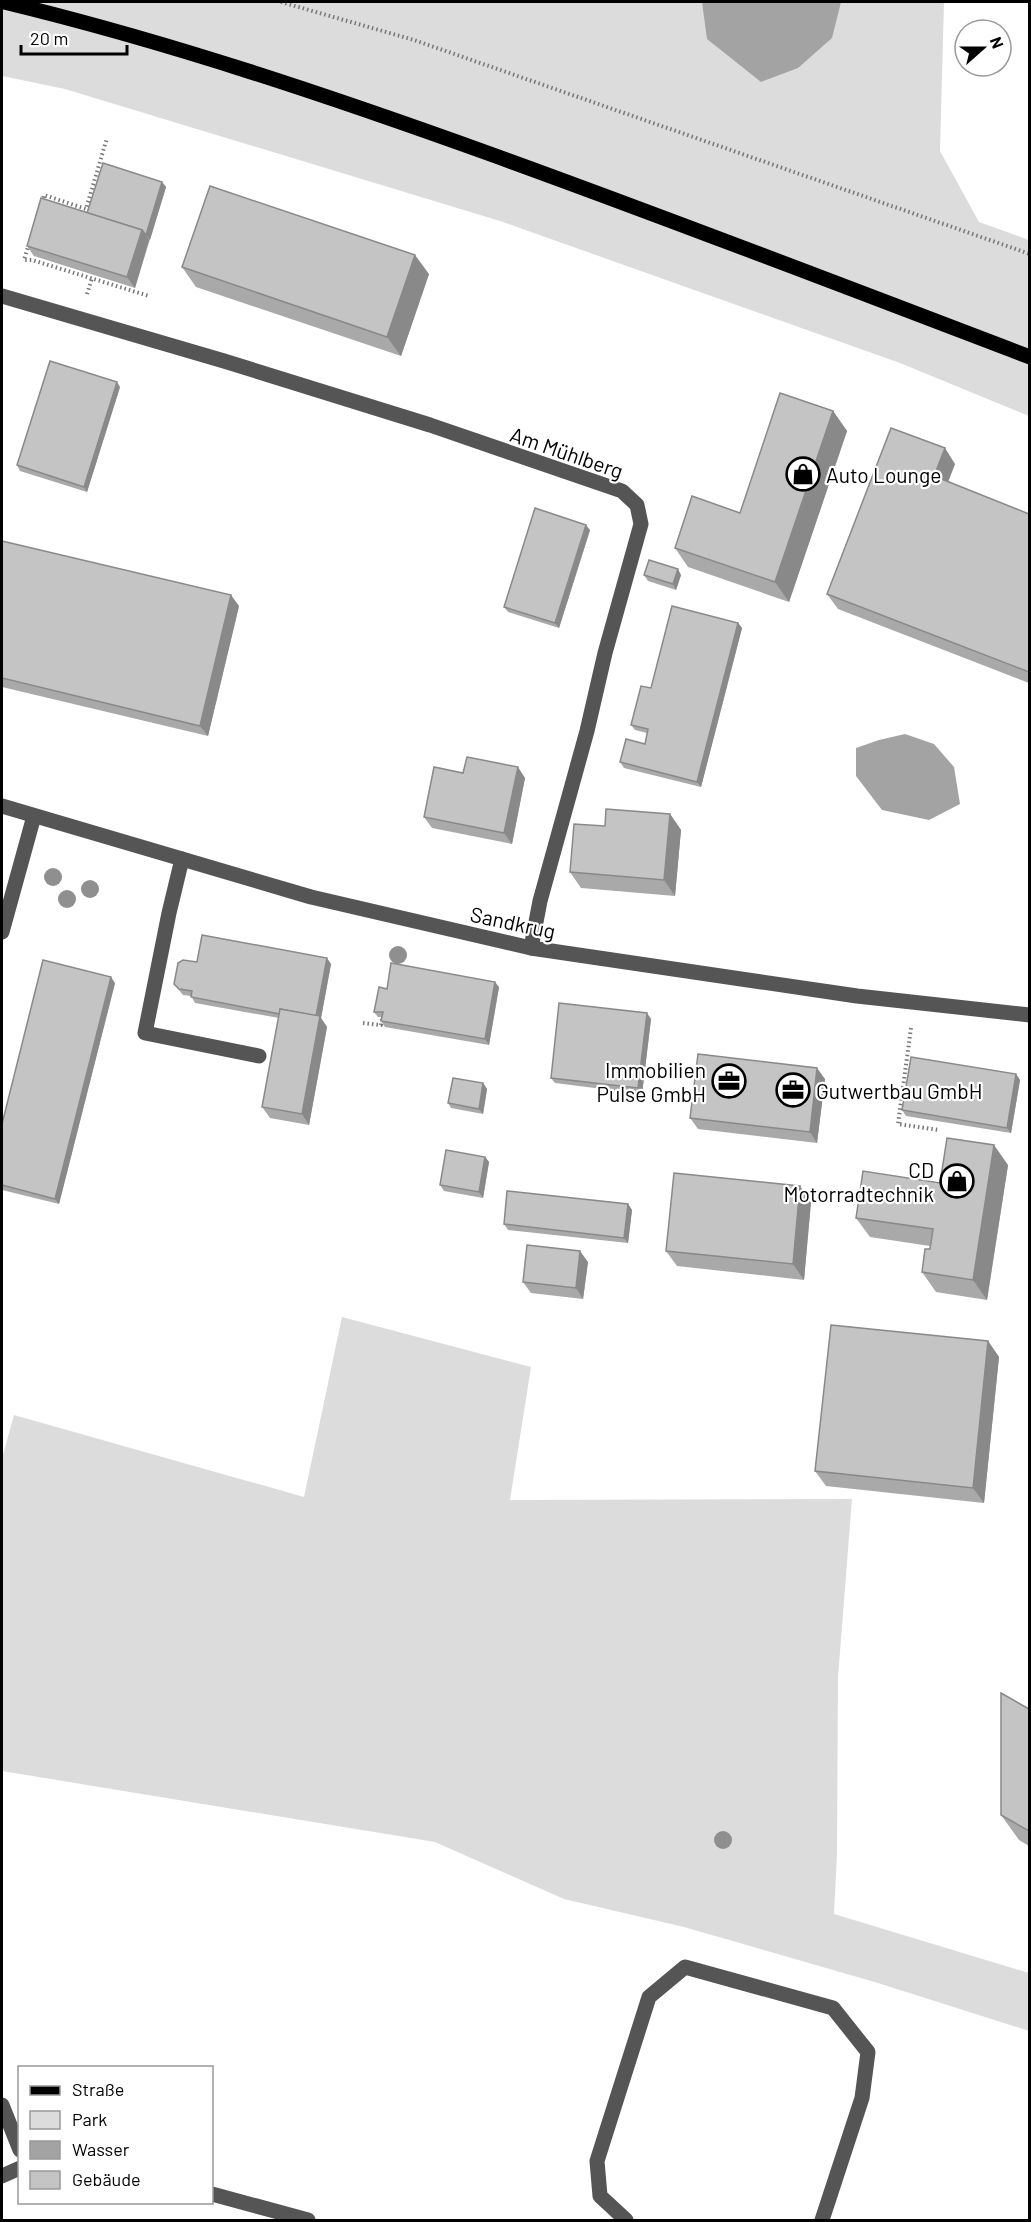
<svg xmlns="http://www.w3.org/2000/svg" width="1031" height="2222" font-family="Barlow,sans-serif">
<rect width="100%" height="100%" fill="#fff"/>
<g fill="#dcdcdc">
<polygon points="2,2 944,2 940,151 979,222 1029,240 1029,416 900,363 500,221 65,89 2,76"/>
<polygon points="342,1317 531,1367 510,1500 852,1499 838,1677 837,1854 834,1914 1029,1973 1029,2031 878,1983 684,1927 564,1899 435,1842 2,1771 2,1458 14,1415 304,1497"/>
</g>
<g fill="#a3a3a3">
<polygon points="702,2 841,2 832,38 798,68 761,82 707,39"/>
<polygon points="905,734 934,744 954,767 960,804 929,820 882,810 856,776 856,748 879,740"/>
</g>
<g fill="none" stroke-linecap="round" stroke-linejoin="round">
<g stroke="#777" stroke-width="4" stroke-dasharray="1.5 3" stroke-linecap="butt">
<polyline points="281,2 414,40 1030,254"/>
<polyline points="42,202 44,195 86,209 107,138"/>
<polyline points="29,244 24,260 32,260 149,296"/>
<polyline points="87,294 92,278"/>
<polyline points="363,1023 381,1025 382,1018"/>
<polyline points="911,1028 898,1124 939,1130"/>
</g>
<g stroke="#555" stroke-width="15">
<polyline points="2,296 224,361 430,425 622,491 637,505 641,524 605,653 587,731 540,901 531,948"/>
<polyline points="2,806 311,897 531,948 857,996 1030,1015"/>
<polyline points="182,859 169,913 145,1033 259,1056"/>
<polyline points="2,932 34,816"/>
<polyline points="2,2105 20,2150"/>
<polyline points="2,2176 20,2168"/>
<polyline points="212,2194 308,2220"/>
<polyline points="626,2220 600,2196 597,2161 649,1997 685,1967 833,2008 868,2052 862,2098 822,2220"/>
</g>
<path stroke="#000" stroke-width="15" d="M4,2C170,42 332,97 493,155C673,220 851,289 1030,357"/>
</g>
<g fill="#8f8f8f">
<circle cx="53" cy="877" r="9"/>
<circle cx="90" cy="889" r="9"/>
<circle cx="67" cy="899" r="9"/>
<circle cx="398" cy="955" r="9"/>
<circle cx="723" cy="1840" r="9"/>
</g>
<g fill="#a9a9a9">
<polygon points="162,182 166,187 135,288 34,256 27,246 87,213"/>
<polygon points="182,267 429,274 401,356 196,287"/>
<polygon points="120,387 87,492 20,471 17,465"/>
<polygon points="833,411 847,431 789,602 688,567 675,548 740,513"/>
<polygon points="955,464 948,482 1029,514 1029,683 838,609 827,594"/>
<polygon points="590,530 559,628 508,612 504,607"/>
<polygon points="2,541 239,606 208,736 2,687"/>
<polygon points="644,575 681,575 676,590 648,581"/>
<polygon points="738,623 742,628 701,787 624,768 620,762 645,744 647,733 635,730 631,725"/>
<polygon points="463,773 525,778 512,844 432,828 424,817"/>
<polygon points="670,814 681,830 675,896 581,888 570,872 605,826"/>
<polygon points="197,962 331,964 321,1018 327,1027 309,1125 270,1118 262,1107 279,1018 195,1003 191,996 183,995 174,984"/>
<polygon points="115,983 59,1204 2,1190 2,1124"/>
<polygon points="499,987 489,1045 385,1027 381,1021 382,1017 378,1017 374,1012 387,989"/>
<polygon points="651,1019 642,1094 555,1083 551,1078"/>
<polygon points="1016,1074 1020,1080 1011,1133 906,1116 902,1110"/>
<polygon points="825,1079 817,1143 698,1129 690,1118"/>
<polygon points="483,1083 487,1089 483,1114 451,1108 448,1103"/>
<polygon points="485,1157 489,1162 483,1198 444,1191 440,1185"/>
<polygon points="1008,1165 987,1300 936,1292 922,1272 930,1246 870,1237 856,1218 940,1183"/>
<polygon points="811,1202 804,1280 677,1266 666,1251"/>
<polygon points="628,1204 632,1210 628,1243 508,1230 504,1224"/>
<polygon points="588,1262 583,1299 531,1293 523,1282"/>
<polygon points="988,1341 999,1357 984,1503 826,1486 815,1471"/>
<polygon points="1029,1709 1029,1846 1019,1840 1001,1815"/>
</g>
<g fill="#898989">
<polygon points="162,182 166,187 150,240 146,235"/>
<polygon points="142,230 149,240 135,288 127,277"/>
<polygon points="415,255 429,274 401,356 387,337"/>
<polygon points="117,382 120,387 87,492 84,487"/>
<polygon points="833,411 847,431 789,602 775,582"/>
<polygon points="945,448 955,464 944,492 934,476"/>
<polygon points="586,525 590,530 559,628 555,623"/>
<polygon points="678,569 681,575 676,590 673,584"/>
<polygon points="231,595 239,606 208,736 200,726"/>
<polygon points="738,623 742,628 701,787 697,782"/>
<polygon points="518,767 525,778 512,844 504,833"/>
<polygon points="670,814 681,830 675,896 664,880"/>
<polygon points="327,958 331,964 321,1018 327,1027 309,1125 302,1114 316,1020"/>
<polygon points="111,977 115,983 59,1204 55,1199"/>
<polygon points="495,982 499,987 489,1045 485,1039"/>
<polygon points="647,1013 651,1019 642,1094 638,1088"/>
<polygon points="817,1068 825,1079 817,1143 810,1132"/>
<polygon points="1016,1074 1020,1080 1011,1133 1007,1128"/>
<polygon points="483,1083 487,1089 483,1114 479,1109"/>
<polygon points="994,1145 1008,1165 987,1300 973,1280"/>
<polygon points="485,1157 489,1162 483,1198 479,1192"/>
<polygon points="800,1186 811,1202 804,1280 793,1264"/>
<polygon points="628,1204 632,1210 628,1243 624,1238"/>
<polygon points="580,1251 588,1262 583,1299 576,1288"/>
<polygon points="988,1341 999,1357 984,1503 973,1488"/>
</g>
<g fill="#c4c4c4" stroke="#898989" stroke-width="1.5">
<polygon points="103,163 162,182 146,235 142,230 87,213"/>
<polygon points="210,186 415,255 387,337 182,267"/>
<polygon points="41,198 142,230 127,277 27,246"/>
<polygon points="50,361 117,382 84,487 17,465"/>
<polygon points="780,393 833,411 775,582 675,548 692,496 740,513"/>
<polygon points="891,428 945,448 934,476 1029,514 1029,672 827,594"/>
<polygon points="535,508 586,525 555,623 504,607"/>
<polygon points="2,541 231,595 200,726 2,678"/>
<polygon points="649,560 678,569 673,584 644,575"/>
<polygon points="672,606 738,623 697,782 620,762 626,739 645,744 648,729 631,725 641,686 651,688"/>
<polygon points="467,757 518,767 504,833 424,817 434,767 463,773"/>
<polygon points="606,809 670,814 664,880 570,872 574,824 605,826"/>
<polygon points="202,935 327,958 316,1016 280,1009 280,1014 191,997 192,991 179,989 174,984 178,963 183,960 197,962"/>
<polygon points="43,960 111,977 55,1199 2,1185 2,1124"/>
<polygon points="391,963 495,982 485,1039 381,1021 383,1012 374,1012 379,987 387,989"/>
<polygon points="559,1003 647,1013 638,1088 551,1078"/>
<polygon points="280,1009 320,1016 302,1114 262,1107"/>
<polygon points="698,1054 817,1068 810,1132 690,1118"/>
<polygon points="911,1057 1016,1074 1007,1128 902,1110"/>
<polygon points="453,1078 483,1083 479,1109 448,1103"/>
<polygon points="947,1138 994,1145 973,1280 922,1272 925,1249 930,1249 933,1229 856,1218 863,1171 940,1183"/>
<polygon points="446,1150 485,1157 479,1192 440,1185"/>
<polygon points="674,1173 800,1186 793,1264 666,1251"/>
<polygon points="507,1191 628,1204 624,1238 504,1224"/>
<polygon points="527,1245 580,1251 576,1288 523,1282"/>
<polygon points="831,1325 988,1341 973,1488 815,1471"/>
<polygon points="1001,1693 1029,1709 1029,1831 1001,1815"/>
</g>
<defs>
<g id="shop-ring" transform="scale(1.725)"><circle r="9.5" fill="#fff" stroke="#000" stroke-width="1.5"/><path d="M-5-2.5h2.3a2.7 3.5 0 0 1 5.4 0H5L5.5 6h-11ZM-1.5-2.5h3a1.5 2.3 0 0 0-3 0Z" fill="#000"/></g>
<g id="office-ring" transform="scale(1.725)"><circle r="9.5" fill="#fff" stroke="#000" stroke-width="1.5"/><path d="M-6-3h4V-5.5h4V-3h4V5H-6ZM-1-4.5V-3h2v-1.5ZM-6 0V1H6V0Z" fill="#000"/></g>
</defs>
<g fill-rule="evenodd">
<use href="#shop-ring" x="803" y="474"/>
<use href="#office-ring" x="729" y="1081"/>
<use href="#office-ring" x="793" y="1090"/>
<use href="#shop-ring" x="957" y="1181"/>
</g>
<g text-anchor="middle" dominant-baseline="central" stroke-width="4.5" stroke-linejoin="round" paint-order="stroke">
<g font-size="21" fill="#000" stroke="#fff">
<text transform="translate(567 452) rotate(19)">Am Mühlberg</text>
<text transform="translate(513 922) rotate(12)">Sandkrug</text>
</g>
<g font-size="21" fill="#000" stroke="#fff" text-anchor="start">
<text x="826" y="474">Auto Lounge</text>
<text x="706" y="1069" text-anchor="end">Immobilien<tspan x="706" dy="24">Pulse GmbH</tspan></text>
<text x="816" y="1090">Gutwertbau GmbH</text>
<text x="934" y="1169" text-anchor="end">CD<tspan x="934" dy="24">Motorradtechnik</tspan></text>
</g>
</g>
<rect width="1031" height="2222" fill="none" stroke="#000000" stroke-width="6"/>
<rect x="18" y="2066" width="195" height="138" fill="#ffffff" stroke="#999999" stroke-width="1.5"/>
<rect x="30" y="2086" width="30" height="9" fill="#000000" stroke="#999999" stroke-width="1.5"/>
<text x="72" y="2096" font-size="18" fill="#000000">Straße</text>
<rect x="30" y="2111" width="30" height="18" fill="#dcdcdc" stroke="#999999" stroke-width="1.5"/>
<text x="72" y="2126" font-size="18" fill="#000000">Park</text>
<rect x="30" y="2141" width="30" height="18" fill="#a3a3a3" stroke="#999999" stroke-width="1.5"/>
<text x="72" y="2156" font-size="18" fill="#000000">Wasser</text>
<rect x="30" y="2171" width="30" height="18" fill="#c4c4c4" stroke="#999999" stroke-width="1.5"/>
<text x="72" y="2186" font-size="18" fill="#000000">Gebäude</text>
<g transform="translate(983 48) rotate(69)"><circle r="28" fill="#ffffff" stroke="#999999" stroke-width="1.5"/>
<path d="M0-4.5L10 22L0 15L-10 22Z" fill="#000000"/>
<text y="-9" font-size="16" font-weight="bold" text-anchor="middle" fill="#000000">N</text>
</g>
<path d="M21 45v9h106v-9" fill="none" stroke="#000000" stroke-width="3"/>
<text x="30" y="45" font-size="18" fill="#000000" stroke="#ffffff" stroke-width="4.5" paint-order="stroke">20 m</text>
</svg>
